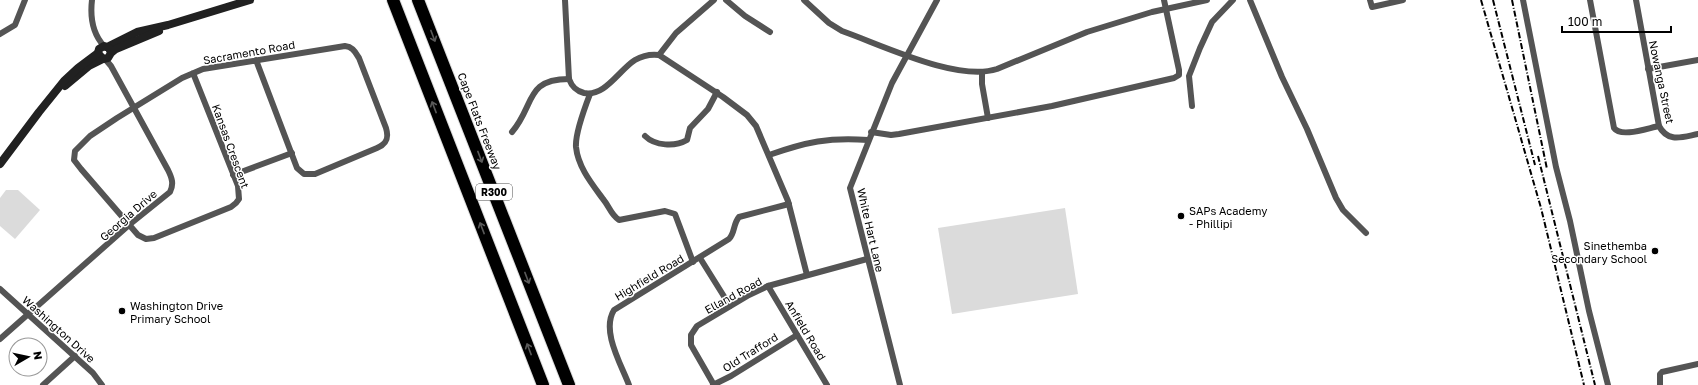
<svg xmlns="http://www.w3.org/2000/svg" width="1698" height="385" font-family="'Golos Text',sans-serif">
<rect width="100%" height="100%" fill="#fff"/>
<g fill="#dbdbdb">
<polygon points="6,190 18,190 40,210 15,239 0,226 0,198"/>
<polygon points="1065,208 1078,294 952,314 938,228"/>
</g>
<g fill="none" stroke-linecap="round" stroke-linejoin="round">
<g stroke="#dbdbdb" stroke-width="14">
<g id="highway">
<polyline points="393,0 543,385"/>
<polyline points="418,0 569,385"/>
</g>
</g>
<g stroke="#545454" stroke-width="6">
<path d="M92,0C90,17 92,33 104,46"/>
<path d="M565,0L569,79C572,87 576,91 584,93C605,97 619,70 635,60C642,56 651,54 659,55L723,97L747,115L756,126L788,201L807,275"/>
<polyline points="726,0 745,16 770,32"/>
<path d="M804,0L829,23L842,31C882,45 957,82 997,69L1087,32L1152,12L1207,0"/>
<polyline points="1250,0 1282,77 1307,129 1336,198 1343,210 1366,233"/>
<polyline points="1370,0 1372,7 1403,0"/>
<polyline points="1523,0 1556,167 1570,221 1589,311 1608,385"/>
<path d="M1590,0L1614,128C1621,138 1648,128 1659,126"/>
<path d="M1636,0L1659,126C1668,143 1682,137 1698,134"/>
<polyline points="0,34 15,25 25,0"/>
<polyline points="659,55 676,33 714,0"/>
<polyline points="1648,69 1698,60"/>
<polyline points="982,72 982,84 988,118"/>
<path d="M193,73L238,186L239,199L236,203L231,207L154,238L146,239L138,235L81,169L74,160L75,151L90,136L117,118L182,78L203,69L345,46C353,47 355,52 359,58L386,128C389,138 387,144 377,148L315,174H304L297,168L256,60"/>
<path d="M590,94C585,107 575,134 576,147C578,167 592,184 603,199C609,206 611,215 619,220L665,211L675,214L693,262"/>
<polyline points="1192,106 1189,76 1200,48 1212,22 1233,0"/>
<path d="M512,132C535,105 525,79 569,79"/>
<polyline points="871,132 891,135 899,134 1052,106 1174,78 1179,75 1179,70 1164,0"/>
<path d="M645,136C655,146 675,147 687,140L690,128L708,109L717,92"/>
<path d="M769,155C806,142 829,137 868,140"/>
<polyline points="233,175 292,153"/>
<polyline points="700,258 730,306"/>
<polyline points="768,286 827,385"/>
<polyline points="0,289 93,373 102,385"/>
<path d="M0,339L129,225L170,192C174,184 172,178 168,170L111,66L105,59"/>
<polyline points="43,385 75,356"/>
<path d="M629,385C621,364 601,331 614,310L729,239C735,233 733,224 739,217L789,204"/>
<polyline points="713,385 731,376 797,335"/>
<polyline points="714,385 691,345 691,335 697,326 749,295 768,286 867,259"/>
<polyline points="900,385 850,188 892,83 937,0"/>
<polyline points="1660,385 1660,374 1662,372 1698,364"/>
</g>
<g stroke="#212121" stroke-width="8">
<polyline points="107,47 137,32 168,25 250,0"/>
<polyline points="111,53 109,48 104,46 99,49 98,53 103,59 108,58 111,53 116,49 159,31"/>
<polyline points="65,86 89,66 103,59"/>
<polyline points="0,164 39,112 64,81 78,68 98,53"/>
</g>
<use href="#highway" stroke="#000" stroke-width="12"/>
<g stroke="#000" stroke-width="2" stroke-dasharray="6 2 1 2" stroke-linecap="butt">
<polyline points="1481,0 1541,208 1584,385"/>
<polyline points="1493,0 1535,165"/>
<polyline points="1512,0 1547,169"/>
<polyline points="1538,156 1595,385"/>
</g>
</g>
<defs><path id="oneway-shaft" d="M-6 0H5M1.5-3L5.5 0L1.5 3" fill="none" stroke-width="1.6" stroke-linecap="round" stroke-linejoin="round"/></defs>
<g stroke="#595959">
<use href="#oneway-shaft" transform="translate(433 36) rotate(69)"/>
<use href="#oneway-shaft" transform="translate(434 107) rotate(-111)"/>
<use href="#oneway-shaft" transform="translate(480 157) rotate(69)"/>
<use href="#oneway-shaft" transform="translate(482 228) rotate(-111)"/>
<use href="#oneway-shaft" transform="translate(527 278) rotate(69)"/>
<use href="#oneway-shaft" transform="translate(529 349) rotate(-111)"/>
</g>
<g fill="#000" stroke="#fff" stroke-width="1.5">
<circle cx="1181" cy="216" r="4"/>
<circle cx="1655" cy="251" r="4"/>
<circle cx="122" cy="311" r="4"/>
</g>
<g text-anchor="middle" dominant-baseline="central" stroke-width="3" stroke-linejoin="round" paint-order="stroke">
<rect fill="#fff" stroke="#4c4c4c" stroke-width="1" x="476" y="184" width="36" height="16" rx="3"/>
<g font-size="10" font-weight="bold" fill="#000">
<text x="494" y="192">R300</text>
</g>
<g font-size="11" fill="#000" stroke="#fff">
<text transform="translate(249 52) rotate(-10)">Sacramento Road</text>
<text transform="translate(1662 82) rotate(78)">Nowanga Street</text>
<text transform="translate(480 121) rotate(69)">Cape Flats Freeway</text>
<text transform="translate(231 146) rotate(70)">Kansas Crescent</text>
<text transform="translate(128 215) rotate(-41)">Georgia Drive</text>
<text transform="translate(871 230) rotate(77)">White Hart Lane</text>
<text transform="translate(649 277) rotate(-31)">Highfield Road</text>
<text transform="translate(733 295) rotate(-29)">Elland Road</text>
<text transform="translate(59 329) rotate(42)">Washington Drive</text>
<text transform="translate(806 330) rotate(59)">Anfield Road</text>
<text transform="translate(750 352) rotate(-32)">Old Trafford</text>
</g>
<g font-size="11" fill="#000" stroke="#fff" text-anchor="start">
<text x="1189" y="210">SAPs Academy<tspan x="1189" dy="13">- Phillipi</tspan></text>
<text x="1647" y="245" text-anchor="end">Sinethemba<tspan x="1647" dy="13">Secondary School</tspan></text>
<text x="130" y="305">Washington Drive<tspan x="130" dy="13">Primary School</tspan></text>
</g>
</g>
<g transform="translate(28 357) rotate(81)"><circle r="19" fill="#ffffff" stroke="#999999"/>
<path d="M0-3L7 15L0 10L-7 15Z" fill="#000000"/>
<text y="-6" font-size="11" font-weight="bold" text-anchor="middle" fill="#000000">N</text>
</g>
<path d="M1562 26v6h109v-6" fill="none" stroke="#000000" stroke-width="2"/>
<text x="1568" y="26" font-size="12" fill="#000000" stroke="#ffffff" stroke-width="3" paint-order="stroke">100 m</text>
</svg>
